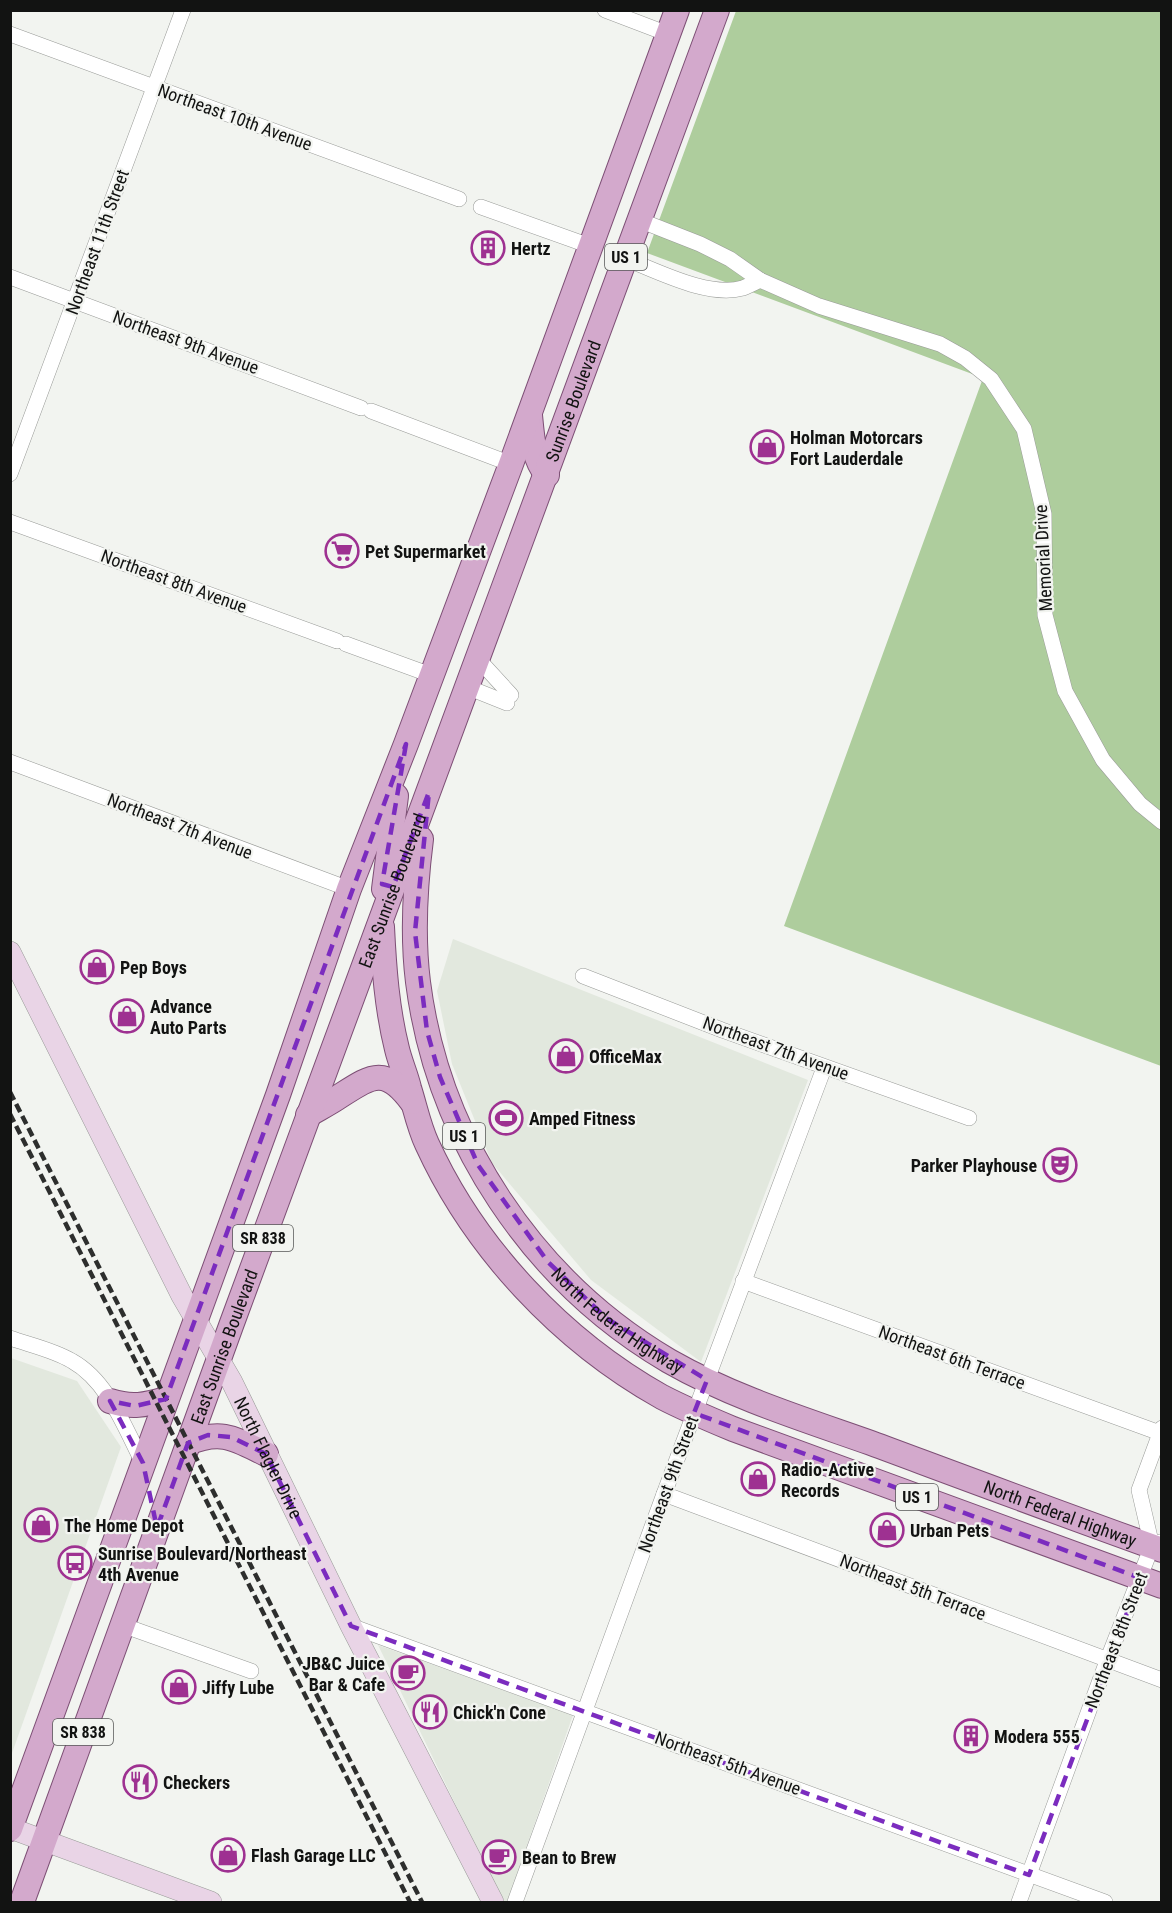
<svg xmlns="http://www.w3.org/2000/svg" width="1172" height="1913" font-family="'Roboto Condensed',sans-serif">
<rect width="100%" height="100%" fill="#f2f4f0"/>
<g fill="#e2e8de">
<polygon points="453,939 808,1080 701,1362 591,1280 492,1163 452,1064 437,991"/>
<polygon points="11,1358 77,1381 121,1447 11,1756"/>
<polygon points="378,1645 573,1715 507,1902 503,1902"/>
</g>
<polygon fill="#aecd9d" points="736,11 1161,11 1161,1066 784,926 983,378 647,253"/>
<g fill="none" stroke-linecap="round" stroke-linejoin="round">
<g stroke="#999b98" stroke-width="16">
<g id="street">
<polyline points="605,10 668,34"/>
<polyline points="10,34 459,199"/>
<polyline points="481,207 590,246"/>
<polyline points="639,220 700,244 730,259 760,280 819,306 940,344 965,358 991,379 1024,429 1044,514 1045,615 1065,691 1103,760 1140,804 1162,822"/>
<path d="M626,259C658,271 708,298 743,288C748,286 754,283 760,280"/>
<polyline points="10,277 361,408"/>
<polyline points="371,411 511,464"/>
<polyline points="10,474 183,10"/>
<polyline points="10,522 337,641"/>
<polyline points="346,644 431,675"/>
<polyline points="478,659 511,695"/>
<polyline points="467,687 507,703"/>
<polyline points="10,762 349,889"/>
<polyline points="583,976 722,1030 969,1118"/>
<polyline points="743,1281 1160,1433"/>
<path d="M10,1338C30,1345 54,1350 72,1361C108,1381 125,1428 143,1463"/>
<polyline points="664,1494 1162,1680"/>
<polyline points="1152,1546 1139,1490 1162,1428"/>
<polyline points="122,1625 251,1671"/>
<polyline points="351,1626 1105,1902"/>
<polyline points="515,1902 664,1494 824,1068"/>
<polyline points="1019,1902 1107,1661 1152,1546 1157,1542"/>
</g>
</g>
<g stroke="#999b98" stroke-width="22">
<g id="secondary">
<path id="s1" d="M10,952L182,1296L232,1382L351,1626L493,1902"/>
<polyline points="10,1828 211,1902"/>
</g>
</g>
<g stroke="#7d4f75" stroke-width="26">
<g id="primary">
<path d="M530,415C532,436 533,458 547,475"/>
<path id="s2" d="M421,839C415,886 412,934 418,982C438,1139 533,1281 669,1361C732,1397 803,1419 871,1443C968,1479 1064,1515 1162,1550"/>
<polyline points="384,889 396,796"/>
<path d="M382,927C384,968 387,1009 397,1049C400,1062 406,1075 409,1088C415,1107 419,1127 427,1144C475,1249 562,1341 662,1397C685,1409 709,1419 733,1429L1162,1586"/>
<path d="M308,1115C318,1109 328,1104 337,1098C370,1077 384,1064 412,1102"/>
<path d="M110,1401C132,1408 145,1405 166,1399"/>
<path d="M188,1443C222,1429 235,1439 266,1454"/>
<polyline points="10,1829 278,1095 349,889 406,744 511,464 677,10"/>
<path id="s3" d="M22,1902L232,1323L717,10"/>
</g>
</g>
<use href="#street" stroke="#fff" stroke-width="15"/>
<use href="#secondary" stroke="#e9d4e6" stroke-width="21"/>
<use href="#primary" stroke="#d3a9cc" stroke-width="24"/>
<g stroke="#2d2e2d" stroke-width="4.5" stroke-dasharray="9 4.5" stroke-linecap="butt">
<polyline points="10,1092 422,1902"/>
<polyline points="10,1114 410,1902"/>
</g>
</g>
<path fill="none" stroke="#7b2cbf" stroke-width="4.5" stroke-dasharray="12 8" stroke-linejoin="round" d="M406,744L382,884L393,887L429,792L415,932L427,1031L440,1077L478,1165L548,1262L606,1318L707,1380L694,1413L1140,1578L1029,1875L351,1626L266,1454L231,1437L208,1435L188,1443L157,1528L143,1463L110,1401L135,1406L166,1399Z"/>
<defs>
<g id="building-ring" transform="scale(1.725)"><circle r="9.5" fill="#f2f4f0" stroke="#9e3191" stroke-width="1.5"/><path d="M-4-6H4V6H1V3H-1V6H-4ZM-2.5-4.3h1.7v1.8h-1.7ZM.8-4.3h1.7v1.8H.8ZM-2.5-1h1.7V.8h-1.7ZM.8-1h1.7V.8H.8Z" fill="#9e3191"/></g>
<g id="shop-ring" transform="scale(1.725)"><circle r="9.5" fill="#f2f4f0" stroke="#9e3191" stroke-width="1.5"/><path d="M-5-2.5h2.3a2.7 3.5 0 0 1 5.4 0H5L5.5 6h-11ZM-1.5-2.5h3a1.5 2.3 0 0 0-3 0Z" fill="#9e3191"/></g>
<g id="supermarket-ring" transform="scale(1.725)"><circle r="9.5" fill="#f2f4f0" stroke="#9e3191" stroke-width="1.5"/><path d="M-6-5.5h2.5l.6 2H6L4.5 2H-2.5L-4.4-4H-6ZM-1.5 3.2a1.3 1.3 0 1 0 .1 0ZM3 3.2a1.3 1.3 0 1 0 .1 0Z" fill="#9e3191"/></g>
<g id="stadium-ring" transform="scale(1.725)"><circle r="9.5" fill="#f2f4f0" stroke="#9e3191" stroke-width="1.5"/><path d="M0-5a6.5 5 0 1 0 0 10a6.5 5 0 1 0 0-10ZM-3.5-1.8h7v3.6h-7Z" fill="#9e3191"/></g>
<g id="theatre-ring" transform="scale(1.725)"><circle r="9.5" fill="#f2f4f0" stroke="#9e3191" stroke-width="1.5"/><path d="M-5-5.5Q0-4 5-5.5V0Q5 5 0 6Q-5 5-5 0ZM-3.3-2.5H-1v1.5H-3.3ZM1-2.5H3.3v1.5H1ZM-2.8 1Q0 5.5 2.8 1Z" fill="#9e3191"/></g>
<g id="bus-ring" transform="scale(1.725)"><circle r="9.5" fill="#f2f4f0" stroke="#9e3191" stroke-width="1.5"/><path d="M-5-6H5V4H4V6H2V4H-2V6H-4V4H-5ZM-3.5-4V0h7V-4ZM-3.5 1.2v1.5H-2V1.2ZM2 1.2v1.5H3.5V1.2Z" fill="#9e3191"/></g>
<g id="cafe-ring" transform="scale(1.725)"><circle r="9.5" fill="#f2f4f0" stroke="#9e3191" stroke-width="1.5"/><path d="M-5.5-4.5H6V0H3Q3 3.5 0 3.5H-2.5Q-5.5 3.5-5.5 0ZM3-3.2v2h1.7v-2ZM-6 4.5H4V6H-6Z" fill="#9e3191"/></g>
<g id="restaurant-ring" transform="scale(1.725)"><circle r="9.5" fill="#f2f4f0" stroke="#9e3191" stroke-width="1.5"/><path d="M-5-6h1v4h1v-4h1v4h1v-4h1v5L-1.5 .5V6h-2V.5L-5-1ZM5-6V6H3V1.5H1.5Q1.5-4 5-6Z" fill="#9e3191"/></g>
</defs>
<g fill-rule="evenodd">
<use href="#building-ring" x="488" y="248"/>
<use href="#shop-ring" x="767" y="447"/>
<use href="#supermarket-ring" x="342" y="551"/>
<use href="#shop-ring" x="97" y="967"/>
<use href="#shop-ring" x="127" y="1016"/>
<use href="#shop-ring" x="566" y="1056"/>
<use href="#stadium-ring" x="506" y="1118"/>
<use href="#theatre-ring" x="1060" y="1165"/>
<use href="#shop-ring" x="758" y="1479"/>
<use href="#shop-ring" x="41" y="1525"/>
<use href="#shop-ring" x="887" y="1530"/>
<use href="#bus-ring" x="75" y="1563"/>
<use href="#cafe-ring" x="408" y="1673"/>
<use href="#shop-ring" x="179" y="1687"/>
<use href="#restaurant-ring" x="430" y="1712"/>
<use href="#building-ring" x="971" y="1736"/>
<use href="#restaurant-ring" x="140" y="1782"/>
<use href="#shop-ring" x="228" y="1855"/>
<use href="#cafe-ring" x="499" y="1857"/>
</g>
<g text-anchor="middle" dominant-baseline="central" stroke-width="4.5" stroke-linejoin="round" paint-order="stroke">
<g fill="#f2f4f0" stroke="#555655" stroke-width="1.5">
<rect x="605" y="244" width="42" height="26" rx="4.5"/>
<rect x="443" y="1123" width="42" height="26" rx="4.5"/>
<rect x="233" y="1225" width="60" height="26" rx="4.5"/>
<rect x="896" y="1484" width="42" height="26" rx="4.5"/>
<rect x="53" y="1719" width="60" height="26" rx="4.5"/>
</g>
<g font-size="16" font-weight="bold" fill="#121312">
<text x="626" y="257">US 1</text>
<text x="464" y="1136">US 1</text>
<text x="263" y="1238">SR 838</text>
<text x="917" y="1497">US 1</text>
<text x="83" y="1732">SR 838</text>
</g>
<g font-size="18" fill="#121312" stroke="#f2f4f0">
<text transform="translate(235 117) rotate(20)">Northeast 10th Avenue</text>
<text transform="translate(97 242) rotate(-70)">Northeast 11th Street</text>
<text transform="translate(186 342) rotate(20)">Northeast 9th Avenue</text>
<text stroke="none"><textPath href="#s3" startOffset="1599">Sunrise Boulevard</textPath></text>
<text transform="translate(1043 558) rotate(-93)">Memorial Drive</text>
<text transform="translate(174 581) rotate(20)">Northeast 8th Avenue</text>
<text transform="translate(180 826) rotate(21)">Northeast 7th Avenue</text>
<text stroke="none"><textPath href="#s3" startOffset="1077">East Sunrise Boulevard</textPath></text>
<text transform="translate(776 1048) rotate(20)">Northeast 7th Avenue</text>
<text stroke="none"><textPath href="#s2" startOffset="548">North Federal Highway</textPath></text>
<text stroke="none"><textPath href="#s3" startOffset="591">East Sunrise Boulevard</textPath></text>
<text transform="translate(952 1357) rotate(20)">Northeast 6th Terrace</text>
<text stroke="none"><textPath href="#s1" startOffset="568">North Flagler Drive</textPath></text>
<text transform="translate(668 1484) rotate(-70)">Northeast 9th Street</text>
<text stroke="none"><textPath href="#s2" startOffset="1034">North Federal Highway</textPath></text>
<text transform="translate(913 1587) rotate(21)">Northeast 5th Terrace</text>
<text transform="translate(1116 1640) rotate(-69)">Northeast 8th Street</text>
<text transform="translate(728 1763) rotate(20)">Northeast 5th Avenue</text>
</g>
<g font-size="18" font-weight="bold" fill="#121312" stroke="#f2f4f0" text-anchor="start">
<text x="511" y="248">Hertz</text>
<text x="790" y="437">Holman Motorcars<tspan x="790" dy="21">Fort Lauderdale</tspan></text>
<text x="365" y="551">Pet Supermarket</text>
<text x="120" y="967">Pep Boys</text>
<text x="150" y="1006">Advance<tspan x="150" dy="21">Auto Parts</tspan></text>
<text x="589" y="1056">OfficeMax</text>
<text x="529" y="1118">Amped Fitness</text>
<text x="1037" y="1165" text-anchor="end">Parker Playhouse</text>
<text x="781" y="1469">Radio-Active<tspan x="781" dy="21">Records</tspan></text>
<text x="64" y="1525">The Home Depot</text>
<text x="910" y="1530">Urban Pets</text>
<text x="98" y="1553">Sunrise Boulevard/Northeast<tspan x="98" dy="21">4th Avenue</tspan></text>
<text x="385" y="1663" text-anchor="end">JB&amp;C Juice<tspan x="385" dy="21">Bar &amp; Cafe</tspan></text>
<text x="202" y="1687">Jiffy Lube</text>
<text x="453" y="1712">Chick'n Cone</text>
<text x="994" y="1736">Modera 555</text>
<text x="163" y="1782">Checkers</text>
<text x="251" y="1855">Flash Garage LLC</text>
<text x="522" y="1857">Bean to Brew</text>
</g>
</g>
<rect width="1172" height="1913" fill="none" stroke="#121312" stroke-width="24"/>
</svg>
